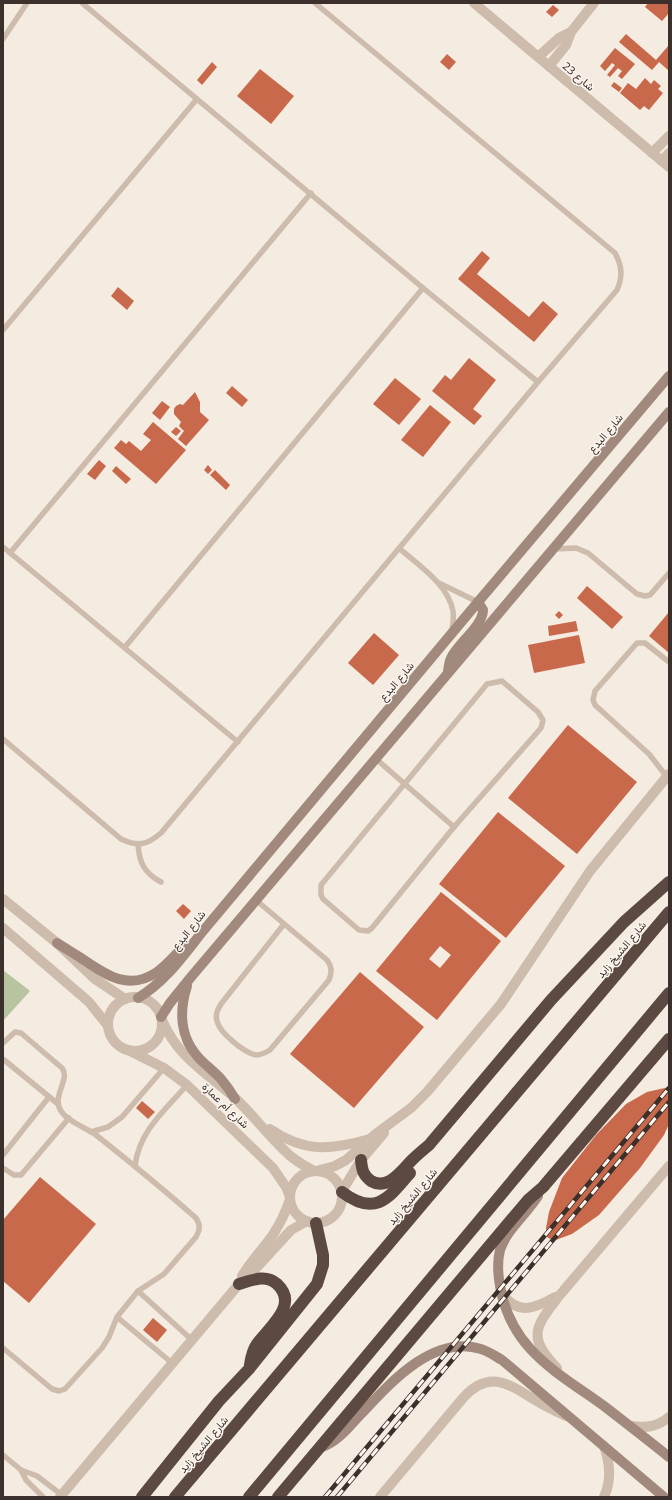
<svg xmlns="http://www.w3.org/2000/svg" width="672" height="1500" font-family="'Noto Sans',Vazirmatn,sans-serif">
<rect width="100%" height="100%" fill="#f4ebe1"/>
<polygon fill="#b8c4a0" points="3,970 30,991 3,1021"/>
<g fill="#c8694b" fill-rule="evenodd">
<polygon points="648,3 669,3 669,13 662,21 645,7"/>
<polygon points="553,5 559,10 552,17 546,12"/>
<polygon points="626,34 656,60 669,45 669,71 659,62 652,70 619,42"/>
<polygon points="615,48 635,64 622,79 618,76 622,71 618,68 610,77 607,75 615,65 612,63 605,71 600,66"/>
<polygon points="447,54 456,62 449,70 440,62"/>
<polygon points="212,62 217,67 202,85 197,80"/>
<polygon points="260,69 294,96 271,124 237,96"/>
<polygon points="645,78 651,84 654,80 661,86 658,89 663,93 649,110 644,106 640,110 620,93 628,83 636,89"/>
<polygon points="614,82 622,88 619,92 611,86"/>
<polygon points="482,251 490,258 477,274 529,317 543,301 558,314 534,342 458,279"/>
<polygon points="118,287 134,301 127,310 111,296"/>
<polygon points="469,358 496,380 473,409 482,416 474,425 432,391 445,375 451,380"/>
<polygon points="395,378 421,399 399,425 373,404"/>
<polygon points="232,386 248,400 242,407 226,393"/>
<polygon points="195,392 200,402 200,412 209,420 186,446 178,439 184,431 179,426 181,422 174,414 174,409 176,406 180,404 183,405"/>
<polygon points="162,401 170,407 160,420 152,413"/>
<polygon points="430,405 451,422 423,457 401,440"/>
<polygon points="153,422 186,450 156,484 114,448 121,440 126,444 129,441 141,451 151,440 143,434"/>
<polygon points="176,427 181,431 176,436 171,432"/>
<polygon points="99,460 106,466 95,480 87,474"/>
<polygon points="208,465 212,470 208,474 204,470"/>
<polygon points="116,466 131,479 126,484 112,471"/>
<polygon points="215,470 230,485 226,490 210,475"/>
<polygon points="587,586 623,617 612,629 577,598"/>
<polygon points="559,611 563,615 559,619 555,615"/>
<polygon points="669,612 669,653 649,636"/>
<polygon points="576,621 578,631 549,636 548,626"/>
<polygon points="374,633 399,655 373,685 348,663"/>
<polygon points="579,635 585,663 534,673 528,645"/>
<polygon points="568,725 637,782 577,854 508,798"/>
<polygon points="498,812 565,866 506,938 439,884"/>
<path d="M441,892L501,941L437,1020L376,971ZM440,946L451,955L440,968L429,959Z"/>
<polygon points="183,904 191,911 184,919 176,911"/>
<polygon points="360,972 424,1027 354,1108 290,1054"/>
<polygon points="669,1087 669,1124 664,1135 640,1168 599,1215 572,1234 553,1241 547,1237 546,1228 549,1212 562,1178 596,1135 626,1104 647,1092"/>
<polygon points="142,1101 155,1112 148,1119 136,1108"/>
<polygon points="40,1177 96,1224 29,1303 3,1281 3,1220"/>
<polygon points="153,1318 167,1330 157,1342 143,1330"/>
</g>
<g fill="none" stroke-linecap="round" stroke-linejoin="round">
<g stroke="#cdbbac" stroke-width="5.5">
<polyline points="82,3 423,288 538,382"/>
<polyline points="3,39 27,3"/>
<polyline points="3,330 197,99"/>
<polyline points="3,547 238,742"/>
<path d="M399,548C418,565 448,584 453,611C454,618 453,624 452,630"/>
<polyline points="554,549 576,548 588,553 637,594 645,596 650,595 669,573"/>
<polyline points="10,553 311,193"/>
<polyline points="439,583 478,602"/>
<polyline points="125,647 423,288"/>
<polygon points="502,681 538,712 543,720 541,728 454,827 372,928 368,931 359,930 323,899 321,895 321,885 487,684"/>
<path d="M3,739L121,839C138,847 147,845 161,833L538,382L617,290C623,276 622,266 615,253L315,3"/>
<polyline points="375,758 454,827"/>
<polyline points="667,777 649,754 595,705 593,700 595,691 637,643 645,643 669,662"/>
<path d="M138,844C139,862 144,873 161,882"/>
<path d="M257,901L327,960C332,967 332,972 329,980L270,1050C265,1053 261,1055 256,1055C244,1053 219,1032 217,1021C215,1014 218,1009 221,1004L284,924"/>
<path d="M3,1043L15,1032L21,1033L62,1068C71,1079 51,1096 61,1111C68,1122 85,1127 96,1135C130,1162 163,1189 196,1218L199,1224V1230L196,1237L164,1274L138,1291L117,1317L109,1337L102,1348L65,1389L59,1391L52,1389L3,1348"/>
<polyline points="3,1059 58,1104"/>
<polyline points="91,1132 108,1127 122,1117 164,1068"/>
<polyline points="3,1155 49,1097"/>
<path d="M135,1166C139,1131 166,1109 187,1085"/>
<polyline points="3,1168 14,1175 21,1175 69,1118"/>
<polyline points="138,1291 192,1340"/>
<polyline points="117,1317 172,1363"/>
<polyline points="3,1455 21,1470 37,1476 62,1495"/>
<polyline points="21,1470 26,1480 43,1497"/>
</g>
<g stroke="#cdbbac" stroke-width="10">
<polyline points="474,3 669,167"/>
<polyline points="538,57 559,38 571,32"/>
<polyline points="549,66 566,45 571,32 594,3"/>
<polyline points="652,153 669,136"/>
<polyline points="662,161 669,153"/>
<polyline points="316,1171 335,1166 346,1160 377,1133 411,1108 427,1092 501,1004 590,871 669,774"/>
<polyline points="342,1191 361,1160 384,1133"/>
</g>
<g stroke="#cdbbac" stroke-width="10">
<polyline points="3,899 57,943 95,979 125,999"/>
<polyline points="3,928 89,1002 108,1026"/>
<circle cx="135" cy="1024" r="27"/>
<path d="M162,1020C178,1058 207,1073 236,1099C253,1115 267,1134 284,1150C292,1159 303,1165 314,1171"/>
<polyline points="128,1050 164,1068 187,1085 273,1168 286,1187 290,1197"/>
<path d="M270,1129C305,1153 331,1150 370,1139"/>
<circle cx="316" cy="1197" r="26"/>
<path d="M242,1276C251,1261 264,1248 274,1233C281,1222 286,1211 290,1199"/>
<path d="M501,1292C517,1316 534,1309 555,1297"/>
<path d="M557,1368C526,1337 536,1326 559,1296L669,1166"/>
<path d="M631,1426C647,1428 657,1427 669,1417"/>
<path d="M604,1446C610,1463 612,1480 604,1497"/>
<polyline points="60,1497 239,1284 257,1267 291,1230 307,1221"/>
<path d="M380,1497L463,1398C489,1369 509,1384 535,1400C545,1406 555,1411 566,1416"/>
</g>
<g stroke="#a18a7d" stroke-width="10">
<path d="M448,671C449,666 449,662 451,658C458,643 483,626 483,610L478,602"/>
<path d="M57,943C65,948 73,953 81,958C105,974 128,992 157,972C167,965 175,955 184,946"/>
<path d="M187,986C179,1011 180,1037 198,1057C205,1065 214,1071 221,1079C226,1085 231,1092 235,1099"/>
<path d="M138,998C166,981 183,956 203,931L478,602L669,376"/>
<polyline points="161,1017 170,1003 191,977 669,412"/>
<path d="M538,1196C527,1214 507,1229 500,1250C497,1262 498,1275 500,1286C511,1350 557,1372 604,1406C626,1423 648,1440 669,1457"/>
<path d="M322,1447C340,1440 350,1425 363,1412C391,1382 434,1334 481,1349C488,1351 495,1356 502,1360L664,1497"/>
</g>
<g stroke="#5c4a42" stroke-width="12">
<path d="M361,1160C362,1170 363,1175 371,1181C388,1191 402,1170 412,1160C417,1155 423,1150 429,1145L551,1000L624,922L669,882"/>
<path d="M342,1192C375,1217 388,1199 410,1173"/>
<path d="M239,1284C252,1280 266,1274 277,1284C300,1305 268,1328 257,1344C252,1351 251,1358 250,1365"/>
<polyline points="142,1497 219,1401 249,1369 317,1284 323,1265 323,1255 316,1223"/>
<polyline points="175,1497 669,912"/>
<polyline points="249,1497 669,993"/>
<polyline points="278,1497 528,1200 543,1187 669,1039"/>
</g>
<g stroke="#3b302b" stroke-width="4.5">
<g id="rail">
<polyline points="325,1497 669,1088"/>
<polyline points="337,1497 669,1102"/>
</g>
</g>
<use href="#rail" stroke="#fbf5ee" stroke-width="3" stroke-dasharray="9" stroke-linecap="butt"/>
</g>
<g text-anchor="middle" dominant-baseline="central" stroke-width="3" stroke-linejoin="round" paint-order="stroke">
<g font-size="11" fill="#3b302b" stroke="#fbf5ee">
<text transform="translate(579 76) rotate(40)">شارع 23</text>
<text transform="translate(605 433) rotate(-50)">شارع البدع</text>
<text transform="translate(396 681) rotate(-50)">شارع البدع</text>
<text transform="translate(188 930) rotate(-52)">شارع البدع</text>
<text transform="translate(621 949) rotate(-50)">شارع الشيخ زايد</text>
<text transform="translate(226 1105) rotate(44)">شارع أم عمارة</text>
<text transform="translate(412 1196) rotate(-50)">شارع الشيخ زايد</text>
<text transform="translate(203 1444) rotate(-50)">شارع الشيخ زايد</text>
</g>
</g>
<rect width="672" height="1500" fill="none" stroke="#3b302b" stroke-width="8"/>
</svg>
